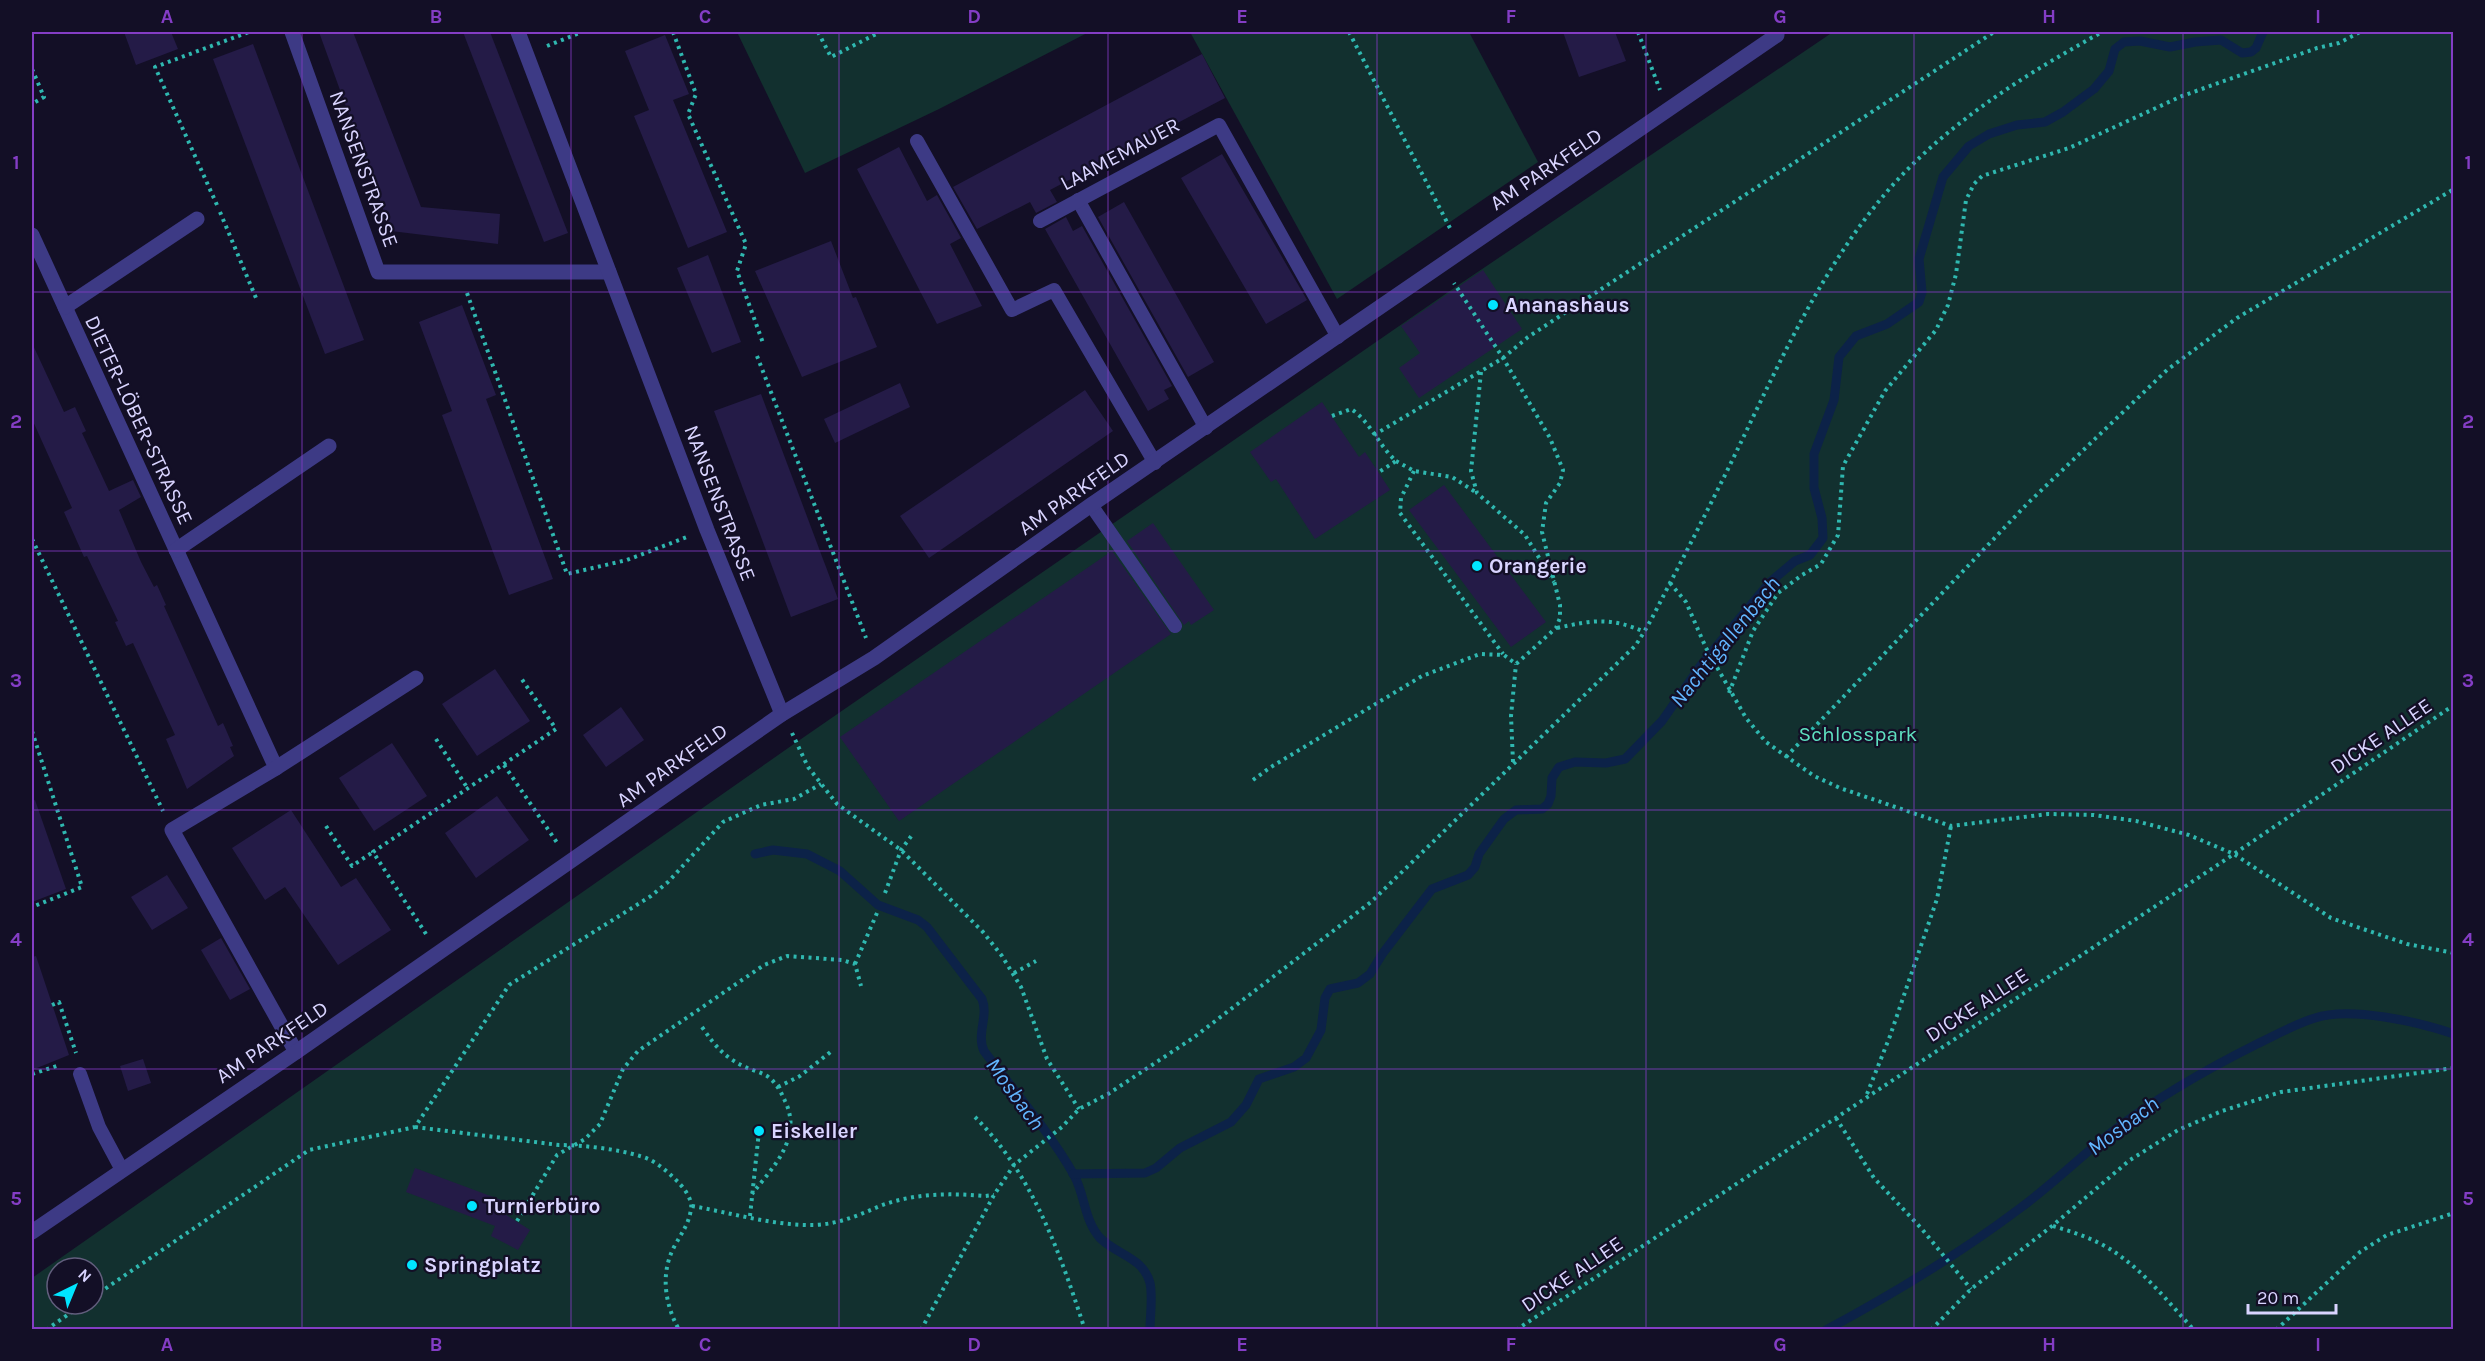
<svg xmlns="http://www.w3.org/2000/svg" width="2485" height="1361" font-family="Karla,sans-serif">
<rect width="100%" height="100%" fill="#130f26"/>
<g fill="#12302f" fill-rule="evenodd">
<polygon points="737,32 1089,32 939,109 805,173"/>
<polygon points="1190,32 1469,32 1538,162 1337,299"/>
<path d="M1833,32H2453V1329L32,1330V1278L791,746L1457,286ZM57,1268H93V1304H57Z"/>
</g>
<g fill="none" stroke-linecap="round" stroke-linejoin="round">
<g stroke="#0c2248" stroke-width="9">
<path d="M755,854L773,850L807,854L840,871L878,905L918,920L927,927L982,999C989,1016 976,1034 984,1051C1014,1091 1049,1131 1074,1175C1085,1195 1084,1220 1100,1238C1117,1255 1143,1257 1150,1283C1153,1297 1150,1316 1150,1330"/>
<polyline points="1073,1174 1145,1173 1156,1168 1180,1148 1231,1122 1246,1105 1259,1079 1294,1067 1306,1058 1321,1030 1325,998 1330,989 1358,983 1370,974 1383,953 1432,889 1468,875 1475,867 1479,854 1504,819 1516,810 1542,809 1548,804 1551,796 1552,778 1559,767 1575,762 1606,763 1625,759 1662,721 1701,665 1769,583 1795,561 1810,555 1823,538 1822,518 1814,488 1814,454 1834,400 1839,357 1856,336 1887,324 1919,302 1922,292 1919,259 1943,177 1969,146 1989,134 2017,125 2045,122 2063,112 2094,89 2109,71 2115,49 2124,42 2140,41 2170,47 2195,42 2221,40 2242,53 2251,52 2256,48 2263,32"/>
<path d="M1826,1330C1893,1294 1958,1255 2019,1209C2052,1185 2081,1156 2113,1131C2158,1097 2207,1069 2257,1044C2276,1035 2295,1024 2315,1018C2350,1006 2419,1022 2454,1034"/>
</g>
</g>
<g fill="#241b47">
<polygon points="124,32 171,32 178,49 136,65"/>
<polygon points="319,32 353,32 421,207 500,214 498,244 391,231"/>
<polygon points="463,32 490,32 568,233 544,242"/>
<polygon points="1563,32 1615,32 1626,61 1579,77"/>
<polygon points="665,35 689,94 673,100 727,232 688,248 634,116 649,110 625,51"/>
<polygon points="253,44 364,340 325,354 213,59"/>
<polygon points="1202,54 1225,98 1050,190 1057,202 1036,213 1030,202 977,229 953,187"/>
<polygon points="899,147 927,201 937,195 961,238 950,244 982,306 937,324 857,169"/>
<polygon points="1222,154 1307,300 1266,324 1181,178"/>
<polygon points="1124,202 1214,362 1188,377 1098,217"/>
<polygon points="1066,217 1073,231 1082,226 1172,386 1164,390 1169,399 1148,411 1045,229"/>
<polygon points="831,241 853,298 856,297 877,347 802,377 755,271"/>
<polygon points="708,255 741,342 712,353 677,268"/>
<polygon points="1483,270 1522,329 1419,398 1399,368 1420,353 1401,326"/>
<polygon points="462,305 496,395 486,399 553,579 509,595 442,415 452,411 419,322"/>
<polygon points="32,343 64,412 75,407 86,431 82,433 109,491 133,480 141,497 119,510 141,562 154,587 157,585 166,605 164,606 218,726 223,723 233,746 230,747 234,756 187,789 166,739 175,735 133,643 126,646 115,622 118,621 87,556 84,557 64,512 72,508 32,419"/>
<polygon points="900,383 910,407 835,443 824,419"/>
<polygon points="1085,390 1113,431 929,558 900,516"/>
<polygon points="761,394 838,599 791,617 714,411"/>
<polygon points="1322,402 1359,457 1365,452 1390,490 1315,539 1276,479 1271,482 1250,452"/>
<polygon points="1444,485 1546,622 1511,647 1409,510"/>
<polygon points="1153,523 1214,610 1191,625 1189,621 1184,625 1127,541"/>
<polygon points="1112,551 1171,634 899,821 840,737"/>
<polygon points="495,669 530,721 477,756 442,704"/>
<polygon points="621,707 644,740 606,767 583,735"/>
<polygon points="392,743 427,796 374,831 339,778"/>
<polygon points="497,796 529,840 476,878 445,833"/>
<polygon points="35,800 66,889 32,902 32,801"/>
<polygon points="291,810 341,887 356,878 391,930 338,965 285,887 265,900 232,848"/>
<polygon points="167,875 188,908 152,930 131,897"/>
<polygon points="221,938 250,989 230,1000 201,950"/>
<polygon points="36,956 69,1055 32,1070 32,957"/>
<polygon points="143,1059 151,1083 128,1091 120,1066"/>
<polygon points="415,1168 504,1201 497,1219 500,1211 530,1230 518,1250 491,1236 495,1226 406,1192"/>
</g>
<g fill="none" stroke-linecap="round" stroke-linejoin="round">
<g stroke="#2fb8b0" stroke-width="4" stroke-dasharray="3 4.5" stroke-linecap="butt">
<polyline points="673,32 696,94 688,114 746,244 737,271 763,343"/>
<polyline points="818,32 831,57 880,32"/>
<polyline points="1349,32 1452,232"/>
<polyline points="1638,32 1660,90"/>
<polyline points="547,46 582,32"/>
<polyline points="32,69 44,97 32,104"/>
<polyline points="217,205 155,67 249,32"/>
<polyline points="220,212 256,298"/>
<polyline points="467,293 567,574 627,560 687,537"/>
<polyline points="757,356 866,638"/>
<polyline points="1481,372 1471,471 1477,493 1525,535 1554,582"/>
<path d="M1332,416L1351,409C1370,421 1379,446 1396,461L1379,472"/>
<polyline points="1374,435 1503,358 1528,337 1994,32"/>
<polyline points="1396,461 1414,471 1452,477 1477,493"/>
<polyline points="1414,471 1401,498 1400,513 1503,654"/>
<polyline points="32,539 163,811"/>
<polyline points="1670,583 1686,602 1706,648 1746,718 1766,742 1814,776 1840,788 1951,826 2048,814 2094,815 2136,821 2189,835 2234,854 2331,918 2407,944 2454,953"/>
<path d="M1557,628C1593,620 1610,617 1645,632"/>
<polyline points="1729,693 1753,631 1778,593 1802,575 1821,564 1838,535 1843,466 1885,391 1936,330 1948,305 1956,274 1966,200 1974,184 1982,176 2069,148 2182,96 2317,48 2339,43 2360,32"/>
<polyline points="32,731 82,887 32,907"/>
<polyline points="792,733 808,767 837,804 901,850 983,932 1002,956 1021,987 1047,1059 1079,1109"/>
<polyline points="436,739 468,789"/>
<polyline points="1786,757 2027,504 2167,370 2237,318 2454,189"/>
<polyline points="1513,762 1511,716 1516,664"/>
<polyline points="504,765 558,844"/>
<polyline points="1253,780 1271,767 1422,676 1480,654 1504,655 1516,664 1556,628 1560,618 1560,605 1542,532 1546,503 1560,483 1563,470 1550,438 1503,358 1454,283"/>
<polyline points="326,826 352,866 373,852"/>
<polyline points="885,893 901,850 912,835"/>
<polyline points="426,934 373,852 556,729 521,678"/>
<polyline points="855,964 877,913"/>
<polyline points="1014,973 1036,961"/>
<polyline points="52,1005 59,1002 76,1053"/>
<path d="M702,1027C715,1046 724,1057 745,1067C752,1070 760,1072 767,1076C776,1082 781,1092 785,1101C803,1138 773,1167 752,1194"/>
<polyline points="32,1074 60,1065"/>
<polyline points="778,1087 800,1076 833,1050"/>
<polyline points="1867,1094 1890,1036 1937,899 1951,826"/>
<path d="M975,1117C1033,1175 1060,1253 1085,1330"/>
<polyline points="1836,1118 1874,1178 1921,1228 1971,1289"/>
<path d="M415,1127L559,1145C583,1145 617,1149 640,1156C655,1160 667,1171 678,1182C684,1188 693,1200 691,1209C689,1224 681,1234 674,1247C660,1274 665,1304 679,1330"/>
<path d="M692,1206C732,1213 774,1226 815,1225C839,1224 859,1215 880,1206C914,1193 950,1193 985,1196L994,1195"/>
<polyline points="750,1216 759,1131"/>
<polyline points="517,1221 557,1155 585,1139 600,1124 623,1069 638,1051 764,965 787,956 842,960 855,964 861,986"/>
<path d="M2053,1226C2073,1232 2095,1239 2113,1251C2144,1271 2169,1303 2194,1330"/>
<polyline points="93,1297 309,1150 415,1127 509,985 651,896 668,882 723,822 761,805 794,799 821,784"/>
<polyline points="46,1330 83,1304"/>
<path d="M921,1330L994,1195L1014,1165L1062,1127L1079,1109L1108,1094L1193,1038L1371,902L1635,646C1649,626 1659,604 1670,583C1690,545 1709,507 1728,469C1775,373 1819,269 1891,187C1949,122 2026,74 2102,32"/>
<polyline points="1516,1330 2234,854 2454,705"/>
<polyline points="1931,1330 1971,1289 2052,1226 2130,1160 2178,1130 2222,1111 2281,1092 2454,1068"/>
<polyline points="2276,1330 2360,1252 2387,1235 2454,1213"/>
</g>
<g stroke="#3d3a85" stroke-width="14">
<polyline points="917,141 1012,310 1054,290 1155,463"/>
<polyline points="1078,200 1206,428"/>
<polyline points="1040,221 1219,125 1338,337"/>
<polyline points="1091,505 1175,626"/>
<polyline points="80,1074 99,1127 122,1170"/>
</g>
<g stroke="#3d3a85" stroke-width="15">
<polyline points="292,32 378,272 609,272"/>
<polyline points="518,32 707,530 782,714"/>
<polyline points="32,235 276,768 172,830 296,1052"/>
<polyline points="65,307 197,219"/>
<polyline points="176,550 329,446"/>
<polyline points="276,768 416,678"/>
<polyline points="32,1232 296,1052 782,714 874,658 1091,505 1777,35 1777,32"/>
</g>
</g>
<path fill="none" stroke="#843dc5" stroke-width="1.5" stroke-opacity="0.55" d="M302,32V1330M571,32V1330M839,32V1330M1108,32V1330M1377,32V1330M1646,32V1330M1914,32V1330M2183,32V1330M32,292H2454M32,551H2454M32,810H2454M32,1069H2454"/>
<g fill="#00e5ff" stroke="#130f26" stroke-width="2">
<circle cx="1493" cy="305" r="6"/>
<circle cx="1477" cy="566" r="6"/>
<circle cx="759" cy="1131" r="6"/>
<circle cx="472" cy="1206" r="6"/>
<circle cx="412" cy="1265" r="6"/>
</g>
<g text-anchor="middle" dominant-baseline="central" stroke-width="4.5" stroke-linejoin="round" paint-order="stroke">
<g font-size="21" fill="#d9d4ff" stroke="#130f26">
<text transform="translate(1120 154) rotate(-28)">LAAMEMAUER</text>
<text transform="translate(364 169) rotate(70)">NANSENSTRASSE</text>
<text transform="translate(1546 169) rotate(-34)">AM PARKFELD</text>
<text transform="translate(139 420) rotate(65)">DIETER-LÖBER-STRASSE</text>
<text transform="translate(1074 493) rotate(-35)">AM PARKFELD</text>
<text transform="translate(720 503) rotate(69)">NANSENSTRASSE</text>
<text transform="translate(2381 736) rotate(-34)">DICKE ALLEE</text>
<text transform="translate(672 765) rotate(-35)">AM PARKFELD</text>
<text transform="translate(1977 1005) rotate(-33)">DICKE ALLEE</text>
<text transform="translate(272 1042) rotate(-34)">AM PARKFELD</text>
<text transform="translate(1572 1274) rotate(-34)">DICKE ALLEE</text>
</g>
<g font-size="21" font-weight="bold" fill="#d9d4ff" stroke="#130f26" text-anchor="start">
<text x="1505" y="305">Ananashaus</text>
<text x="1489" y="566">Orangerie</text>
<text x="771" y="1131">Eiskeller</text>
<text x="484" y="1206">Turnierbüro</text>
<text x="424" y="1265">Springplatz</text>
</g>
<g font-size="21" fill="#5fe0c0" stroke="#130f26">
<text x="1858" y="734">Schlosspark</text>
</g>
<g font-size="22" font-style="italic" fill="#62b6ff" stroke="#130f26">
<text transform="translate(1725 642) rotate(-51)">Nachtigallenbach</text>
<text transform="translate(1015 1094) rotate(54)">Mosbach</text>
<text transform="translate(2123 1126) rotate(-37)">Mosbach</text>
</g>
</g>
<rect width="2485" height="1361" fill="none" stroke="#130f26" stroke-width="66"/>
<g transform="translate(75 1286) rotate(43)"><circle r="28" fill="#130f26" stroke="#625e7d" stroke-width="1.5"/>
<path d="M0-4.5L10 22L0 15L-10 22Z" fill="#00e5ff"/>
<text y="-9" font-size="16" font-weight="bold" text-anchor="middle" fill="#d9d4ff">N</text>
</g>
<path d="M2248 1304v9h88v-9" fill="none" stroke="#d9d4ff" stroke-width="3"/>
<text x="2257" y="1304" font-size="18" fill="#d9d4ff" stroke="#130f26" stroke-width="4.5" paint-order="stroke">20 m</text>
<rect x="33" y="33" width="2419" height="1295" fill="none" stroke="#843dc5" stroke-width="2"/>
<g font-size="20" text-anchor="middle" font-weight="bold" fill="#843dc5">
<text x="167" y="23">A</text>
<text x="436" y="23">B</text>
<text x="705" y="23">C</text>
<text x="974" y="23">D</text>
<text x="1242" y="23">E</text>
<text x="1511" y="23">F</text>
<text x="1780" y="23">G</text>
<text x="2049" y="23">H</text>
<text x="2318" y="23">I</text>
<text x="16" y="169">1</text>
<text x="2468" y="169">1</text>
<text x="16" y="428">2</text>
<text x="2468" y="428">2</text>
<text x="16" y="687">3</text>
<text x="2468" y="687">3</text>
<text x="16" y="946">4</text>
<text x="2468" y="946">4</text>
<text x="16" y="1205">5</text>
<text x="2468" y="1205">5</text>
<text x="167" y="1351">A</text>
<text x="436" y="1351">B</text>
<text x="705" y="1351">C</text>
<text x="974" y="1351">D</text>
<text x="1242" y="1351">E</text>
<text x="1511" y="1351">F</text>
<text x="1780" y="1351">G</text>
<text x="2049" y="1351">H</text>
<text x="2318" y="1351">I</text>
</g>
</svg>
